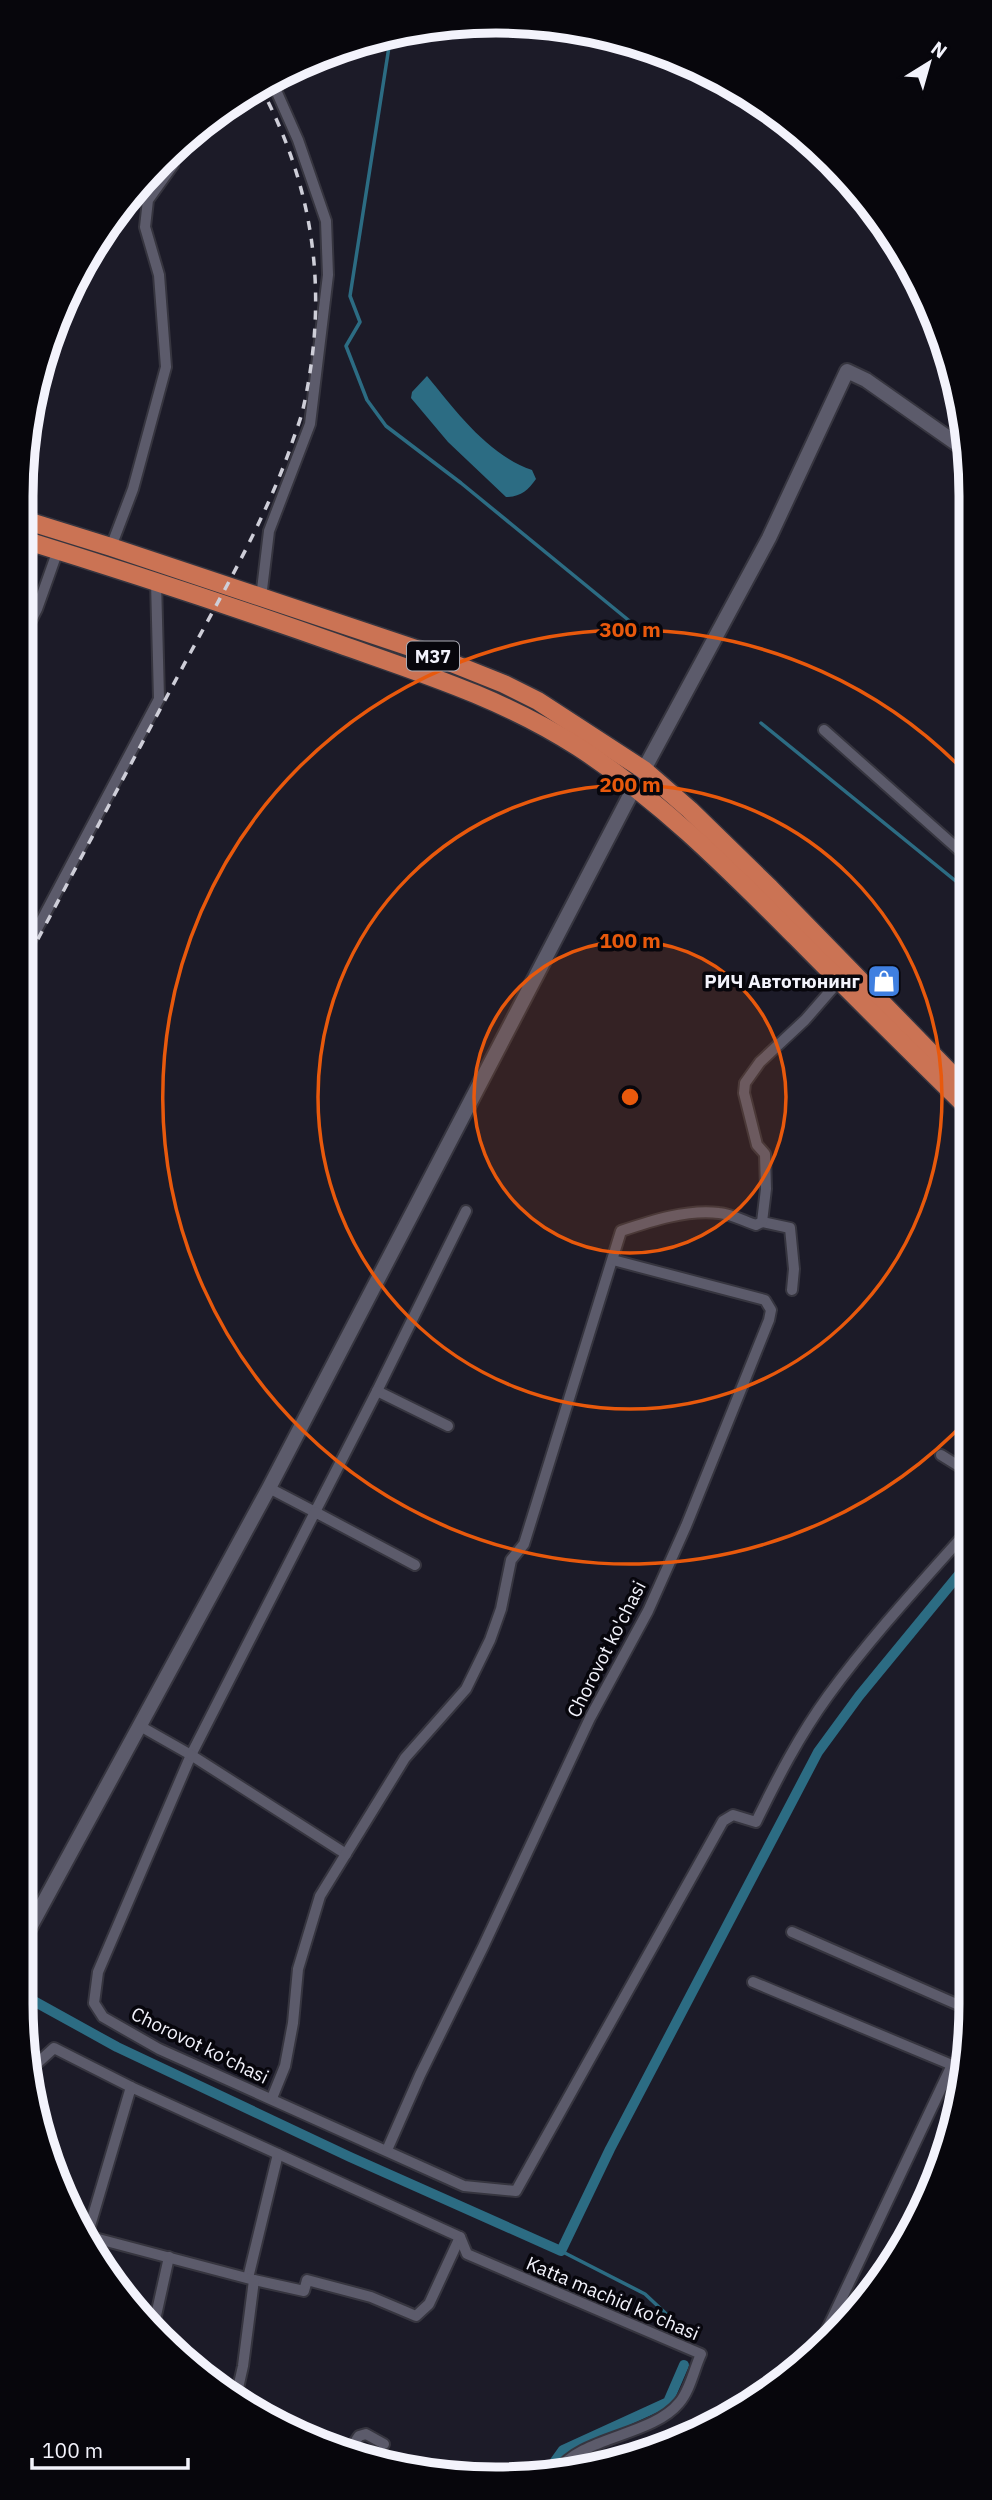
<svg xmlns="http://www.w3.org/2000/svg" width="992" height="2500" font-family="'IBM Plex Sans',sans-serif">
<rect width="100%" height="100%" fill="#1c1b28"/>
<path fill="#2c6c83" d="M427,376C456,411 488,455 532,470L536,479C528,490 521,497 506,497L448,442L411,398L412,392Z"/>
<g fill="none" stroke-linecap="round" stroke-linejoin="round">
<g stroke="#2c6c83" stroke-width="3.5">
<polyline points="391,34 350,296 360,322 346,346 367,400 386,426 461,483 632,623"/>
<polyline points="761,723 968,891"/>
<polyline points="561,2251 645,2294 677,2324"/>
</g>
<g stroke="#2c6c83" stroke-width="10">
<polyline points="21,1994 117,2047 350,2157 561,2251 610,2149 818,1752 859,1696 970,1561"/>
<polyline points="548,2471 563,2450 668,2402 684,2365"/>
</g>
<g stroke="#36353f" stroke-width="14">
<g id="minor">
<polyline points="111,547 133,489 166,367 159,275 145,227 148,200 173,165"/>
<polyline points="261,598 269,531 310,424 328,275 326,221 298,140 271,79"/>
<polyline points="21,640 37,609 58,550"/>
<polyline points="824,730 968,858"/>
<polyline points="21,959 159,699 156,581"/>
<polyline points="762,1222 790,1228 794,1269 792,1290"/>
<polyline points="377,1391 466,1211"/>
<polyline points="941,1455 970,1473"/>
<polyline points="269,1488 315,1512 377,1391 448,1426"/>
<path d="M415,1565L315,1512L191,1755L98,1972L94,2003L103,2017L159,2049L464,2186L516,2191L723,1821L733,1815L756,1822C777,1779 799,1736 828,1696C871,1637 921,1583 970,1528"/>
<polyline points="970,1603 963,1611 970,1616"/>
<polyline points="140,1726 191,1755 346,1854"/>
<polyline points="792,1932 970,2010"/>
<polyline points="753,1982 952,2065 821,2342"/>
<polyline points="32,2068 54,2048 131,2087"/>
<path d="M272,2098L285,2066L293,2023L298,1969L320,1896L405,1758L466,1689L490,1640L501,1609L511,1560L524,1544L621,1231C651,1221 687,1209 719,1213C731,1214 744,1221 756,1225L762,1222L766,1189L765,1154L757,1145L744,1093L745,1083L760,1062L805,1020L839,981"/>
<polyline points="387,2150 420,2075 483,1947 590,1718 648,1611 686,1526 769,1320 771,1310 765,1300 613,1260"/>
<polyline points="248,2278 278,2154"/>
<polyline points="254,2280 304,2291 307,2280 371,2297 416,2316 429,2304 460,2237"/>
<polyline points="153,2329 169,2257"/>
<path d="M236,2397L243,2366L254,2280L87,2236L131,2087L460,2237L467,2254L701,2354C694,2369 690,2391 679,2403C652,2436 580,2437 558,2471"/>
<polyline points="350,2455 351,2448 359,2436 366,2434 384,2444"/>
</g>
</g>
<g stroke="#36353f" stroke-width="18">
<polyline id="tertiary" points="21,1944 269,1488 635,786 769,538 847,371 866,380 967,451"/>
</g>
<g stroke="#36353f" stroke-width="21">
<g id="trunk">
<polyline points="21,519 111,547 419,650 504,684 538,701 644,770 690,810 770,888 969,1092"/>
<path d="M21,539C128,572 234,607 339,644C421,673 504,699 578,747C660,800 727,868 796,937C853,995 911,1052 969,1109"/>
</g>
</g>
<use href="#minor" stroke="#5c5b6b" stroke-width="10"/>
<use href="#tertiary" stroke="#5c5b6b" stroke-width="14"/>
<use href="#trunk" stroke="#cb7354" stroke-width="18"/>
<path stroke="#ceced8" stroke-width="3.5" stroke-dasharray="9 9" stroke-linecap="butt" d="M21,971C74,871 127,771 180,672C219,599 262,527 290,449C294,436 300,422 303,409C329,295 315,189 260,86"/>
</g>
<circle cx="630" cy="1097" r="156" fill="#e8590c" fill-opacity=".12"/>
<g fill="none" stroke="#e8590c" stroke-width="3.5">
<circle cx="630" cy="1097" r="156"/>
<circle cx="630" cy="1097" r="312"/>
<path d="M969 1418A467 467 0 1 1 966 773"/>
</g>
<defs>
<g id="shop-square" transform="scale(1.75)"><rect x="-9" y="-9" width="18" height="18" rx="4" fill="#3f7fe0" stroke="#07060c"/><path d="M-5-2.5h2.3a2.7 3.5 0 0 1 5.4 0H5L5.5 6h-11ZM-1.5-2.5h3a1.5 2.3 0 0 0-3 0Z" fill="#fff"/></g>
</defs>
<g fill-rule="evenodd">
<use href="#shop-square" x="884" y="981"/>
</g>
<g text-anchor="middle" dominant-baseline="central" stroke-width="7" stroke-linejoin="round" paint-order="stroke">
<rect fill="#07060c" stroke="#acacb4" stroke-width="2" x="407" y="641.5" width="52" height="29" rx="5"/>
<g font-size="18" font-weight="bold" fill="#f3f3fc">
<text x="433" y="656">M37</text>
</g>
<g font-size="19" font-weight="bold" fill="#f3f3fc" stroke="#07060c" text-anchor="end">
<text x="860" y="981">РИЧ Автотюнинг</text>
</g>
<g font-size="19" fill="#f3f3fc" stroke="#07060c">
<text transform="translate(606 1649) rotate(-63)">Chorovot ko'chasi</text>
<text transform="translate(200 2045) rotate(26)">Chorovot ko'chasi</text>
<text transform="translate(613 2298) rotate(23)">Katta machid ko'chasi</text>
</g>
</g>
<path d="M0 0H992V2500H0ZM496 33H496A463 463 0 0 1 959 496V2004A463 463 0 0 1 496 2467H496A463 463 0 0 1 33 2004V496A463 463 0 0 1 496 33Z" fill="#07060c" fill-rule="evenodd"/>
<path fill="none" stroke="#f3f3fc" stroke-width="9" d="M496 33H496A463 463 0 0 1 959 496V2004A463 463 0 0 1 496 2467H496A463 463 0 0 1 33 2004V496A463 463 0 0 1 496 33Z"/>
<circle cx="630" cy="1097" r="10" fill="#e8590c" stroke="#07060c" stroke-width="3.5"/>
<g font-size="21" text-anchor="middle" font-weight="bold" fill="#e8590c" stroke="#07060c" stroke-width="7" stroke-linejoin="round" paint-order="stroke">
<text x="630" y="637">300 m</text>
<text x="630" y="792">200 m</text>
<text x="630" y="948">100 m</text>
</g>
<g transform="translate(929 63) rotate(37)" stroke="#07060c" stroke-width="5" paint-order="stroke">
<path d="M0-5L12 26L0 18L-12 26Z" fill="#f3f3fc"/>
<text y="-10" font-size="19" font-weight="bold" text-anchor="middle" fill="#f3f3fc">N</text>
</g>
<path d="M32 2458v10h156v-10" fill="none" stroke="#f3f3fc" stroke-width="3.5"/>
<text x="42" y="2458" font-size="21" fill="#f3f3fc" stroke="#07060c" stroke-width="5" paint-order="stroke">100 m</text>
</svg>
